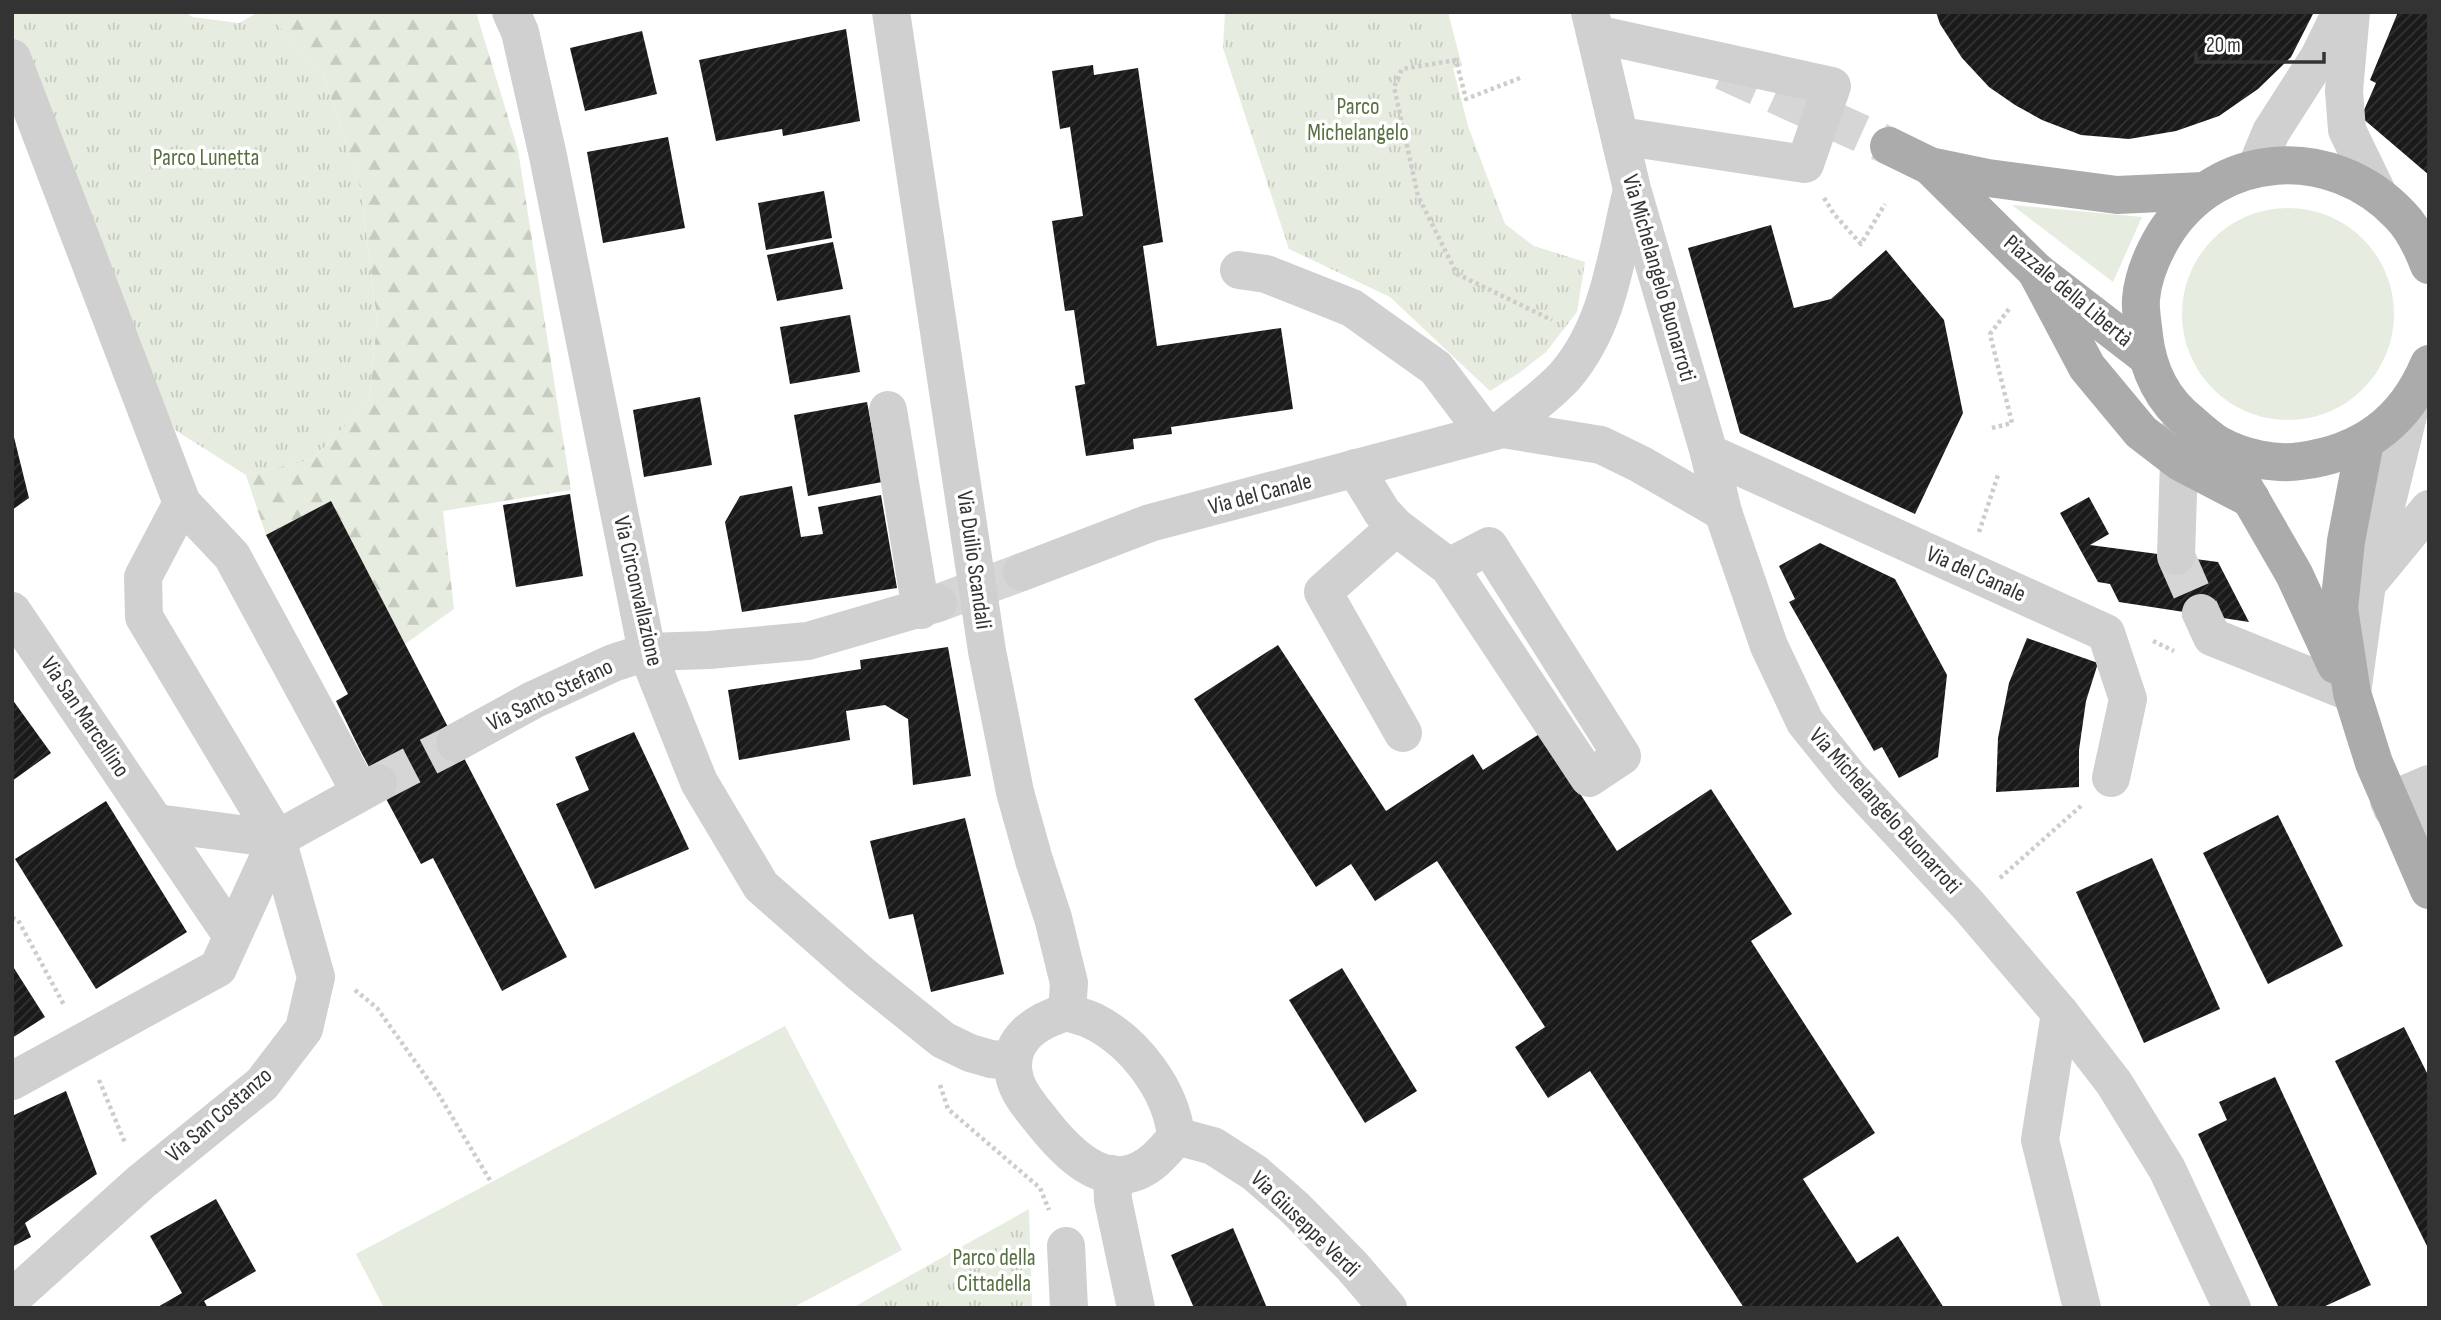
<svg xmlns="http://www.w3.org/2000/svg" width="2441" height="1320" font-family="'Sofia Sans Condensed',sans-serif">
<defs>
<pattern id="forest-firs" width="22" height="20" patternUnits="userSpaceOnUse" patternTransform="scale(1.75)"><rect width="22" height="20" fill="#e6ecdf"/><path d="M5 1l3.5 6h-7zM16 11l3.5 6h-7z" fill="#c6cbc0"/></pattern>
<pattern id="park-tufts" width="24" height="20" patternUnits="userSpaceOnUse" patternTransform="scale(1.75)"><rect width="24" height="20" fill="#e6ecdf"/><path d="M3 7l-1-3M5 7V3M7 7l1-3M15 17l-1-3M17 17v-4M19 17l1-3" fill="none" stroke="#c6cbc0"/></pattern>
<pattern id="building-hatch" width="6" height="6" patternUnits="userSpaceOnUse" patternTransform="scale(1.75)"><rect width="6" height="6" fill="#1a1a1a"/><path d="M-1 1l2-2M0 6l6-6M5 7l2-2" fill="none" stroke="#333"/></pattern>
</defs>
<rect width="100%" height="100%" fill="#fff"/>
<g fill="#e6ecdf">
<polygon points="2012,205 2142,217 2113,282"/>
<circle cx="2288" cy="314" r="106"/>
<polygon points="785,1026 902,1250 792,1308 384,1308 356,1254"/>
</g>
<polygon fill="url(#forest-firs)" points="266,12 476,12 518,150 571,490 443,511 454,609 405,644 330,502 266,535 246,475 313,459 369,401 377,321 361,191 323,74"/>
<g fill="url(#park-tufts)">
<polygon points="12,12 186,12 192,17 239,23 258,12 266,12 323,74 361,191 377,321 369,401 313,459 246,475 175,430 38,111 12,39"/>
<polygon points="1225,12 1448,12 1462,66 1453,68 1468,126 1505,224 1534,246 1585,262 1577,312 1546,352 1519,373 1490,391 1390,297 1289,249 1223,48"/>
<polygon points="1029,1209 1032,1308 852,1308"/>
</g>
<g fill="url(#building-hatch)">
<polygon points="1936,12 2314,12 2291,57 2258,89 2219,116 2176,131 2129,139 2081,135 2042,120 2015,105 1989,87 1962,58 1940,24"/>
<polygon points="2398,12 2429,12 2429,175 2361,117 2376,83 2370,80"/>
<polygon points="846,29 860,121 783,136 782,129 716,141 699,60"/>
<polygon points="642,31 657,94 585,111 570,48"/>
<polygon points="1093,65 1094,75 1138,68 1163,242 1143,246 1157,346 1281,328 1293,409 1171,427 1172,434 1133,439 1134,449 1086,456 1075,386 1085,384 1074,310 1065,311 1052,221 1083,216 1070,127 1060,129 1052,71"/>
<polygon points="668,137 685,228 603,243 587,152"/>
<polygon points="824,191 832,238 766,250 758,203"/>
<polygon points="1771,225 1794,308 1831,299 1886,250 1944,320 1963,413 1915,514 1740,433 1688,248"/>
<polygon points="833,242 843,289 777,301 767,255"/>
<polygon points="850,315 860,372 790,384 780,327"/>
<polygon points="700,397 712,465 644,477 633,410"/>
<polygon points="867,402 882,482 808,496 794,415"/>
<polygon points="12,429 29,498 12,510"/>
<polygon points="792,486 801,537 823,534 818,507 881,495 897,588 742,612 725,522 740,496"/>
<polygon points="570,494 583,576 516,587 503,505"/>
<polygon points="2089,497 2109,534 2090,545 2218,562 2249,622 2119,602 2110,584 2098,582 2060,513"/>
<polygon points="331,501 567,957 502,991 433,858 421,864 361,752 336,701 348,694 266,535"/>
<polygon points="1820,543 1895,579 1947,675 1938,757 1899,778 1882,747 1874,751 1789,602 1795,599 1779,566"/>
<polygon points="2027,638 2098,663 2086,701 2079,750 2079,787 1996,792 1998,738 2009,683"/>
<polygon points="1278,645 1386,811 1473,754 1483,770 1541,733 1617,851 1711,789 1792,914 1751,941 1875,1133 1803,1179 1857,1263 1898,1236 1944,1308 1744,1308 1590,1071 1548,1098 1515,1047 1545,1027 1437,861 1375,901 1351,864 1316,887 1194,699"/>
<polygon points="948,647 971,776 913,785 908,719 885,705 846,711 850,740 739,760 728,690 861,669 860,660"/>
<polygon points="12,699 51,753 12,781"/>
<polygon points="634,732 689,849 595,889 556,804 589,790 575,757"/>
<polygon points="106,801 187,932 96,989 15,859"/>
<polygon points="2278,815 2343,946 2268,984 2203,853"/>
<polygon points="965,818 1004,974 931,992 913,914 889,919 870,841"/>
<polygon points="2152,858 2220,1009 2144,1043 2076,892"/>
<polygon points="12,965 45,1017 12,1038"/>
<polygon points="1342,968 1417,1091 1365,1123 1289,1000"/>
<polygon points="2404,1027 2429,1077 2429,1250 2335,1061"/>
<polygon points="2275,1077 2371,1285 2321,1308 2279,1308 2198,1134 2227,1120 2219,1102"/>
<polygon points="66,1091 97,1174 25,1223 31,1237 12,1247 12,1116"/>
<polygon points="216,1199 256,1271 204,1301 208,1308 156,1308 182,1293 150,1236"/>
<polygon points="1233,1228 1267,1308 1194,1308 1171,1255"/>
</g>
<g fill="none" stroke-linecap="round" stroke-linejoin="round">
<g stroke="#d6d6d6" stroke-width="38" stroke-dasharray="38 19" stroke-linecap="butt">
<polyline points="2176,556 2201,613"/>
<polyline points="938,603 1022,572"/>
<polyline points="378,783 455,743"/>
</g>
<polyline stroke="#d6d6d6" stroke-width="38" stroke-dasharray="38 19" stroke-linecap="butt" points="1723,71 1889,146"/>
<g stroke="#cdcdcd" stroke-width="4.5" stroke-dasharray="3.5 3.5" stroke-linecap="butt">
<polyline points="1520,78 1466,99 1456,60 1402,69 1394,87 1418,196 1457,274 1552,320"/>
<polyline points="1824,198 1834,214 1861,244 1885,204"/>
<polyline points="1992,428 2012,423 1990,334 2009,309"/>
<polyline points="1979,532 1998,475"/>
<polyline points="2153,641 2174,651"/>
<polyline points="2000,878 2082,805"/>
<polyline points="12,918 18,920 64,1005"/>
<polyline points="355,990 377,1008 439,1095 491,1182"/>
<polyline points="99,1080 125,1143"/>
<polyline points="940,1085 948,1109 1040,1188 1049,1210"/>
</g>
<g stroke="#d0d0d0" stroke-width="38">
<polyline points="511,12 520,32 548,156 647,652 699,782 761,886 861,974 943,1040 970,1053 991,1059 1012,1061"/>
<polyline points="891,12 987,651 1015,792 1034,860 1053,918 1069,983 1067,1012"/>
<polyline points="1590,12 1632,189 1709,453 1723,512 1769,646 1805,722 1850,778 1969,906 2060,1013 2114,1083 2167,1169 2232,1308"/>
<polyline points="2351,12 2344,91 2347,130 2378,194"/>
<polyline points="1596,34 1832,86 1805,164 1620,136"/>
<polyline points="12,58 182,503 232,556 360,792"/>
<polyline points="2256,168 2271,132 2319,57 2341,12"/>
<polyline points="1239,270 1266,274 1352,308 1436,368 1485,433"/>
<polyline points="888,410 921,610"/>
<path d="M1503,429C1523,412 1548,395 1565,376C1609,325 1616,256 1631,194"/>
<polyline points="1709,453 2106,633 2128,699 2111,778"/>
<polyline points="1355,468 1382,512 1396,527 1449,567 1589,778 1622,756 1489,546 1449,567"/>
<polyline points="1396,527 1323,592 1403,733"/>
<polyline points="2176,556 2180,430"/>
<polyline points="1022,572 1150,523 1503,429 1601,445 1640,464 1723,512"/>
<polyline points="2373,577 2429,509"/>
<polyline points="12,611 232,936"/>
<polyline points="2201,613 2212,637 2352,693 2367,584 2413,395"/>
<polyline points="455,743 533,700 613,663 647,652 709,650 808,641 938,603"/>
<polyline points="2389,801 2429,784"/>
<polyline points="2392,808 2429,823"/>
<polyline points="157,823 277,839"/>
<path d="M1067,1012C1036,1021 1004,1041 1015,1079C1019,1095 1034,1111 1044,1124C1072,1159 1112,1197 1155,1160C1163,1152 1170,1146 1176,1136"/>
<path d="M1067,1012C1075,1015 1085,1017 1093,1021C1135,1042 1171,1090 1176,1136"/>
<polyline points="2060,1013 2040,1140 2082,1308"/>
<polyline points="12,1081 218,968 277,839 378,783"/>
<polyline points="1176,1136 1213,1146 1255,1173 1295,1208 1352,1266 1388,1308"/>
<polyline points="1112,1174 1113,1200 1136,1308"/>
<polyline points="1066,1246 1069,1308"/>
<polyline points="12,1298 141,1182 262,1084 304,1029 316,977 277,839 144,617 143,577 182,503"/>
</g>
<g stroke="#ababab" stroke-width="38">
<polyline points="1889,146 1930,166 1988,178 2117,195 2204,191"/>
<polyline points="1930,166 2036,271 2146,356"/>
<path d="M2429,265C2422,247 2413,228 2400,215C2332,143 2217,149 2164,235C2152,255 2143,275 2141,299C2140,311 2143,324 2144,336C2148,370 2163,401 2190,422C2199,430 2209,439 2219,445C2243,458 2275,465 2301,461C2362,453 2405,422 2429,364"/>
<polyline points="2036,271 2087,367 2141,432 2180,462 2251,499"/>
<polyline points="2365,442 2346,541 2339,608 2352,693 2374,763 2429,890"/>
<polyline points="2238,477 2294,574 2336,665"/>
</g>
</g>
<g text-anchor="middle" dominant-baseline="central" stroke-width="7" stroke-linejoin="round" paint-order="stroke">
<g font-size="23" fill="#56703f" stroke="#fff">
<text x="1358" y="107">Parco<tspan x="1358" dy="26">Michelangelo</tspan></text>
<text x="206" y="158">Parco Lunetta</text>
<text x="994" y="1258">Parco della<tspan x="994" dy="26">Cittadella</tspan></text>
</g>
<g font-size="23" fill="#333" stroke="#fff">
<text transform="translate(1659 278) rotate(74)">Via Michelangelo Buonarroti</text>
<text transform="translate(2068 291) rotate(40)">Piazzale della Libertà</text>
<text transform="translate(1260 494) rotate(-15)">Via del Canale</text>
<text transform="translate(974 560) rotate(82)">Via Duilio Scandali</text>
<text transform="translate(1976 574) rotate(24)">Via del Canale</text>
<text transform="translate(638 591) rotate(77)">Via Circonvallazione</text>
<text transform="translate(550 695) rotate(-26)">Via Santo Stefano</text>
<text transform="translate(85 717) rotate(56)">Via San Marcellino</text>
<text transform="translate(1885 811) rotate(48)">Via Michelangelo Buonarroti</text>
<text transform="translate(219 1115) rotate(-41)">Via San Costanzo</text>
<text transform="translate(1305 1224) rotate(44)">Via Giuseppe Verdi</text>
</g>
</g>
<rect width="2441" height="1320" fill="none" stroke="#333333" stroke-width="28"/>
<path d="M2196 52v10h128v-10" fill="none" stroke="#333333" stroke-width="3.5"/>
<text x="2206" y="52" font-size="21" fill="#333333" stroke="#ffffff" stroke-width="5" paint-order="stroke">20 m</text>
</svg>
